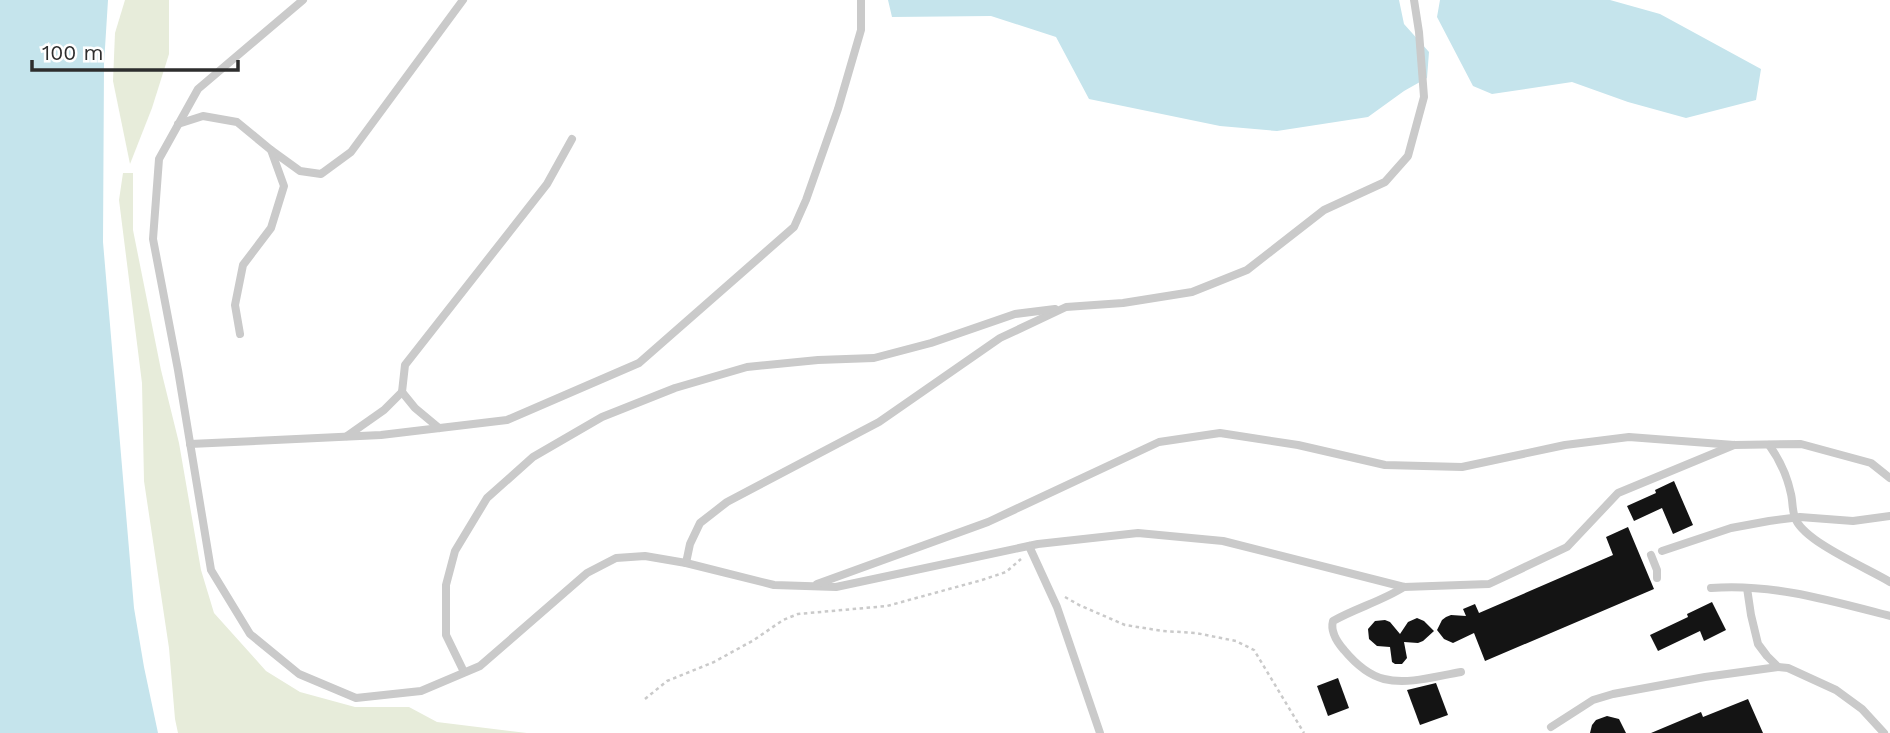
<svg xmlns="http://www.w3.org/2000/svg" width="1890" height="733" font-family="'Work Sans',sans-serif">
<rect width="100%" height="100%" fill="#fff"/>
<g fill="#e7ecda">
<polygon points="125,0 169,0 169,54 152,108 130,164 113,81 115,33"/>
<polygon points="123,173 133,173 133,230 161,370 179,443 201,570 214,613 266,671 300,692 355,707 409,707 437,722 527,733 178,733 175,719 169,648 144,481 142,383 119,200"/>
</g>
<g fill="#c5e4ec">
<polygon points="0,0 108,0 104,64 103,242 134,608 144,667 158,733 0,733"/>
<polygon points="888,0 1399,0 1404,24 1429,52 1427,78 1404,91 1368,117 1277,131 1220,126 1089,99 1056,37 991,16 892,17"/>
<polygon points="1440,0 1610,0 1660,14 1761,69 1756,100 1686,118 1628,102 1572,82 1492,94 1473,86 1437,17"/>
</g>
<g fill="#141414">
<polygon points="1674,481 1693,525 1673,534 1662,508 1634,521 1627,506 1656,493 1655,490"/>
<polygon points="1628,527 1654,589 1485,661 1474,633 1453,643 1444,639 1437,630 1442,620 1446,617 1451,615 1466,616 1463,609 1475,604 1479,613 1613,555 1606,537"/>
<polygon points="1712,602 1726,630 1704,641 1700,631 1658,651 1650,635 1688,617 1687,614"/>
<polygon points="1417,618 1424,621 1434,631 1423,641 1418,643 1404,642 1407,658 1402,664 1395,664 1392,662 1390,647 1377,646 1369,639 1368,629 1375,621 1385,620 1390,622 1400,634 1408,622"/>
<polygon points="1338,678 1349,708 1328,716 1317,686"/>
<polygon points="1436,683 1448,715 1420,725 1407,690"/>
<polygon points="1748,699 1763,733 1651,733 1701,712 1703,717"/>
<polygon points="1607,716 1619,719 1626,733 1590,733 1592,725 1596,720"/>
</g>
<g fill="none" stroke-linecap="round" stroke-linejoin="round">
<g stroke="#cacaca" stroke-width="2.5" stroke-dasharray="3.5 3.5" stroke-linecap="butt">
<polyline points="1065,597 1079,605 1125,625 1163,631 1196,633 1236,641 1254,650 1304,733"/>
<polyline points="645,699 667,681 714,662 754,640 783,620 798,614 887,606 982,580 1006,572 1021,559"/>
</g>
<g stroke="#cacaca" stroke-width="8">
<polyline points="303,0 198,89 159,159 153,239 178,370 211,570 250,634 299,674 356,698 421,691 480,666 587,573 616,558 645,556 686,563 774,585 836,587 1038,544 1138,533 1223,541 1404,587 1489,584 1567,547 1618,493 1734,445"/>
<polyline points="178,124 203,116 237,122 271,150 284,186 271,228 243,265 235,305 240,334"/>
<polyline points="271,150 300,171 321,174 351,152 463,0"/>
<polyline points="439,428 415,408 402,392 405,365 547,184 572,139"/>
<polyline points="347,436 384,410 402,392"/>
<polyline points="190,444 381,435 507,420 639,363 794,227 806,200 838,109 861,30 861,0"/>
<path d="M1769,445C1780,460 1787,475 1791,494C1793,502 1792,513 1796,520C1807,543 1867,568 1890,582"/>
<polyline points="1029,546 1057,607 1100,733"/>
<polyline points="1662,551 1731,528 1769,521 1800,517 1853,521 1890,516"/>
<polyline points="1651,555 1657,570 1657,578"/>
<polyline points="686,563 690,544 700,523 727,502 879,422 1000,338 1066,307 1123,303 1192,292 1247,270 1324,210 1385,182 1408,156 1424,97 1419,32 1414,0"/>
<polyline points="817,584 988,522 1159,442 1220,433 1298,445 1385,465 1462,467 1565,445 1629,437 1734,445 1801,444 1871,463 1890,478"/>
<path d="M1404,587C1382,601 1356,608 1333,621C1330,632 1337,642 1344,650C1354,662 1368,675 1384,679C1408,685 1437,676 1461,672"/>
<path d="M1711,588C1771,583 1832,601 1890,616"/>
<polyline points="1747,588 1751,615 1758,644 1767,656 1778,667 1788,668 1836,690 1862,709 1884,733"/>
<polyline points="464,672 446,635 446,585 455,551 487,498 533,457 602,417 675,388 747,367 818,360 874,358 931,343 1015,314 1055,309"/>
<polyline points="1551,727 1593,700 1613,694 1705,677 1778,667"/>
</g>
</g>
<path d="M32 60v10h206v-10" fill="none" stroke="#2d2d2d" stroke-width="3.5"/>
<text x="42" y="60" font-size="21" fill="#2d2d2d" stroke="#ffffff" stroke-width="5" paint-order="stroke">100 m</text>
</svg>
